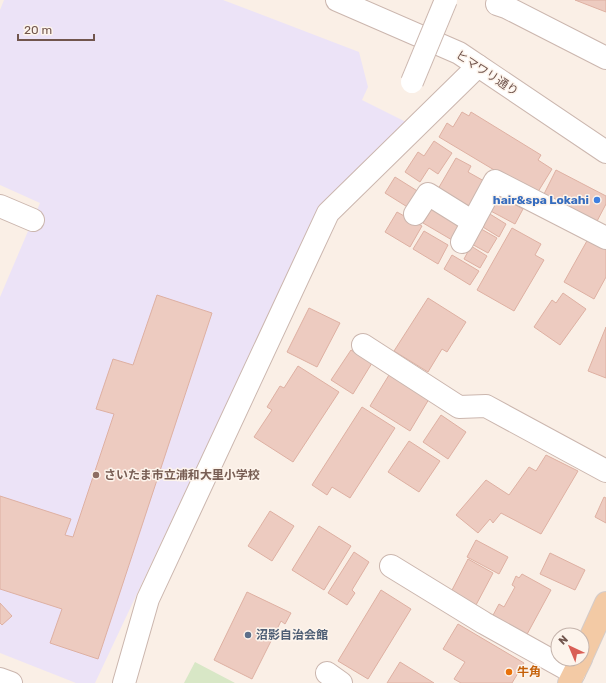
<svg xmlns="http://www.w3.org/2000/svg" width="606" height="683" font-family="Rubik,'Noto Sans JP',sans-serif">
<rect width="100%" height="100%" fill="#faefe6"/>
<polygon fill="#ece3f7" points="4,0 223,0 359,52 368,87 362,100 408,123 320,205 95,683 76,683 0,653 0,297 40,203 0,185 0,10"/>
<polygon fill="#d8e7c6" points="195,662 235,683 236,683 184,683"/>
<g fill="#edcbc0" stroke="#deb0a2">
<polygon points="575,0 606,0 606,12"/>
<polygon points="462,112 469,116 471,112 541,155 538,160 552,169 536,195 439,137 447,123 453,127"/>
<polygon points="434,141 452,153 438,174 429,168 420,182 405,172 418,152 424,156"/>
<polygon points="456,158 471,166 468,172 484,181 469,206 438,189"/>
<polygon points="556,170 606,196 606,204 595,225 542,198"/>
<polygon points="395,177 419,192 409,208 385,193"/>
<polygon points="495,194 523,209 515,224 487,209"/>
<polygon points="433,207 462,223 452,240 423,223"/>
<polygon points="485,211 506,224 499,237 478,224"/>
<polygon points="397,212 422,226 410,247 385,232"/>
<polygon points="476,226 497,238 488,253 468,242"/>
<polygon points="512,228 541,244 535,255 544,260 514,311 477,290"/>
<polygon points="424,231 448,245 438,264 413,249"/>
<polygon points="588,239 606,249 606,277 594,299 564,282"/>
<polygon points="471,246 487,256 480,268 464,259"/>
<polygon points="452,255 479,271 470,285 444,269"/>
<polygon points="563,293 586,309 560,345 534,327 552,300 556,303"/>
<polygon points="157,295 212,313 98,659 50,643 62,609 0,589 0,496 71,519 65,535 73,537 114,414 96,409 113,359 133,365"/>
<polygon points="428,298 466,322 447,352 442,349 428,372 394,351"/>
<polygon points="309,308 340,323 317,367 287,352"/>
<polygon points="606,327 606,378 588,371"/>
<polygon points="351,350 372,363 353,394 331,380"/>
<polygon points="298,366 339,392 293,462 254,437 272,410 267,407 280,386 284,388"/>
<polygon points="389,375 429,399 410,431 370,406"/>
<polygon points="362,407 395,428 350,498 332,487 327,495 312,485"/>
<polygon points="441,415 466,432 448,459 423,442"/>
<polygon points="409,441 440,461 419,492 388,472"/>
<polygon points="546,455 578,471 541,534 501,513 493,523 490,519 478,533 456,515 486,480 509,495 529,467 536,471"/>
<polygon points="604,497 606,498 606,523 595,517"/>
<polygon points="270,511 294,526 272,561 248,546"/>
<polygon points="319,526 351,546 324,590 292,570"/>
<polygon points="476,540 508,557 499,574 467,557"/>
<polygon points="354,552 369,562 352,590 355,593 347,605 328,593"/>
<polygon points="550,553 585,570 575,590 540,574"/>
<polygon points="468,559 493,573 476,605 451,592"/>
<polygon points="522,574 551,590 525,638 491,619 499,604 504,607 515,587 512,585 516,576 519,578"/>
<polygon points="381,590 411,609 368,679 338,661"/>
<polygon points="247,592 291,613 285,624 281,621 252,679 214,660"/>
<polygon points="0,603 12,616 2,625 0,623"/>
<polygon points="458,624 524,663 512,683 461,683 454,679 465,662 443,649"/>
<polygon points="400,662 434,683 387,683"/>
</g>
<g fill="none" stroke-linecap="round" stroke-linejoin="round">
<g stroke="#cbb6ae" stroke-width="24">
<g id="minor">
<polyline points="337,0 459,53 606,152"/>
<polyline points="497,4 506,7 606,58"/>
<polyline points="0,206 33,220"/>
<polyline points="415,214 428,194 473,222"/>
<polyline points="462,242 495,181 606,238"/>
<polyline points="363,345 459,407 486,406 606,471"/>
<polyline points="391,566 484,623 574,673"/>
<polyline points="327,673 341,683"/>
<polyline points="0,679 11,683"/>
<polyline points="124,683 148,599 328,213 478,66"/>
</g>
</g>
<g stroke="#d4ccca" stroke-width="24">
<g id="major">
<polyline points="582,656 606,603"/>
<polyline points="569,683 581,659"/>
</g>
</g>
<use href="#minor" stroke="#fff" stroke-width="22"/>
<use href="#major" stroke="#f3caa5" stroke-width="22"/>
<g stroke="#cbb6ae" stroke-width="24" stroke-linecap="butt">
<polyline id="minor-bridge" points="412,82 446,0"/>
</g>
<use href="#minor-bridge" stroke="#fff" stroke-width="22"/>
</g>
<circle fill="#3f7fe0" stroke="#fdf4ec" stroke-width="1.5" cx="597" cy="200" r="4"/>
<circle fill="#8d6e63" stroke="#fdf4ec" stroke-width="1.5" cx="96" cy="475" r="4"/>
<circle fill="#5c6f8a" stroke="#fdf4ec" stroke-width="1.5" cx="248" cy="635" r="4"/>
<circle fill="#e8710a" stroke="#fdf4ec" stroke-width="1.5" cx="509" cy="672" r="4"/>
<g text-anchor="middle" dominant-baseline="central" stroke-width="3" stroke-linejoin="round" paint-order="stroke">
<g font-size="12" fill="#71554d" stroke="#fdf4ec">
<text transform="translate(487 73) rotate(33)">ヒマワリ通り</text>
</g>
<g font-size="12" font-weight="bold" fill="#366cbe" stroke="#fdf4ec" text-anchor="end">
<text x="589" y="200">hair&amp;spa Lokahi</text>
</g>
<g font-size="12" font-weight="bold" fill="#785e54" stroke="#fdf4ec" text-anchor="start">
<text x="104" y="475">さいたま市立浦和大里小学校</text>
</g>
<g font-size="12" font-weight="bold" fill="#4e5e75" stroke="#fdf4ec" text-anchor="start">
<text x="256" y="635">沼影自治会館</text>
</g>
<g font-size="12" font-weight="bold" fill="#c56008" stroke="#fdf4ec" text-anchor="start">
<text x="517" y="672">牛角</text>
</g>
</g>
<g transform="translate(570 647) rotate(316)"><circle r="19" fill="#fdf4ec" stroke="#c5b4ac"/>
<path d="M0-3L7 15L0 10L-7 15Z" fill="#d95f56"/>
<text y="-6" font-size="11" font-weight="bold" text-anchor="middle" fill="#71554d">N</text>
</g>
<path d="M18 34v6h76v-6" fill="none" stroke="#71554d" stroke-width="2"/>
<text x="24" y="34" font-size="12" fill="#71554d" stroke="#fdf4ec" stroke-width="3" paint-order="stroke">20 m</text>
</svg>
